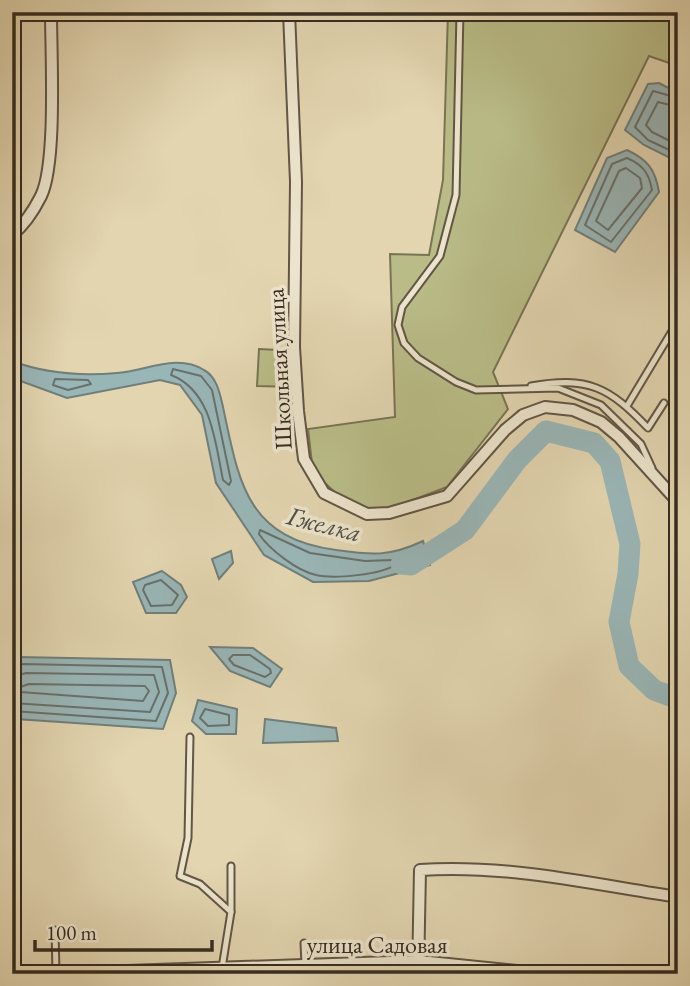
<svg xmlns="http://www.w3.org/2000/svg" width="690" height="986" font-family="'EB Garamond',serif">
<rect width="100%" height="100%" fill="#e2d5b0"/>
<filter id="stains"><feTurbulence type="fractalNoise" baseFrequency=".00286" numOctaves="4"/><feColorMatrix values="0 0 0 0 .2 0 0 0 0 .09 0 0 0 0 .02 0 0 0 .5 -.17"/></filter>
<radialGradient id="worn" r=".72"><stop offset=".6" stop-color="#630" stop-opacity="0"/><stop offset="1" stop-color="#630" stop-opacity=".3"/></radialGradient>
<g fill="#b9bc87" stroke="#787454" stroke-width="2">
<polygon points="448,12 678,12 678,66 649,56 493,372 508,409 447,487 389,509 352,508 313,472 308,429 395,417 390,254 429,255 443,180"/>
<polygon points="259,349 297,351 297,387 257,386"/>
</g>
<g fill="#99b6b7" stroke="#717f7b" stroke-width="2">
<polygon points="659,83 678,93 678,162 644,145 625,130 648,84"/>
<path d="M627,150C648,160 655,169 659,192L615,252L575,230L607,158Z"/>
<path d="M12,361C44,373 82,376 117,373C146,371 177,353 204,370C217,377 220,394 223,407C239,482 246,538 336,550C372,555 389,557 423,541L430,565L369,581L313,582L264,555L216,483L202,415L180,385L160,380L67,398L18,380L12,375Z"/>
<polygon points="231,551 233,563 219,579 212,559"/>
<polygon points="162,571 181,585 187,597 176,613 146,613 133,582"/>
<polygon points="210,647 253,648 282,669 270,687 230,671"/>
<path d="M18,657L170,660L176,693L163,729L16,719C9,704 9,671 18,657Z"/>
<polygon points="198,700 237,709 236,734 206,734 192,721"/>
<polygon points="265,719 336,728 338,741 263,743"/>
</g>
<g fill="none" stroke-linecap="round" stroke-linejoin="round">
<g stroke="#68716c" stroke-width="2">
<polyline points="678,98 653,91 635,127 648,140 678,154"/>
<polyline points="678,107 658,102 646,125 652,132 678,145"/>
<path d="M627,158C643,165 649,173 652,190L611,242L585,225L612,164Z"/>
<polygon points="626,168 640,178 642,188 608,230 596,221 619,171"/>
<path d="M173,369L201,376L212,390L231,481L229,485L223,480C215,442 212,391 171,375Z"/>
<polygon points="55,379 88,380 91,384 68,390 53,385"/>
<path d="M260,530L310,553L365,561L393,560L396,564C383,575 333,579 316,575C297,571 269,549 259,534Z"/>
<polygon points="161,580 178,595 172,605 151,606 143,590 145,585"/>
<polygon points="233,655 250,655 270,669 271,673 265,677 234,665 229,659"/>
<polyline points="12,668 23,664 162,667 168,693 156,721 12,711"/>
<polyline points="12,677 26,673 154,675 159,692 150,712 12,703"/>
<polygon points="29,684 145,686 149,691 143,701 20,692 20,687"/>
<polygon points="205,709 229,715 229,725 208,726 200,718"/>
</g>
<polyline stroke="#99b6b7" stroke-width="21" points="401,564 411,565 465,530 517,460 546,431 594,443 610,461 630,544 628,574 619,622 629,666 654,690 678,699"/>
<g stroke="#615645" stroke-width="9">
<g id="service">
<polyline points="460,12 456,195 440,256 402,307 398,325 404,343 418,358 456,382 476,390 558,388 601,405 641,444 652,468"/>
<path d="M531,386C588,376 609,387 648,428L664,403"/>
<polyline points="627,406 678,321"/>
<polyline points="190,737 188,838 180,876 200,884 231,912"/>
<polyline points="55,930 56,972"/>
<polyline points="304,943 305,965"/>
<polyline points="222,968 231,912 231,866"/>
</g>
</g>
<g stroke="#615645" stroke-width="14">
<g id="minor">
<polyline points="289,12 296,182 294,347 298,411 304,459 324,493 367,514 389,513 447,496 505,430 523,415 545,407 573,410 601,422 619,437 678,502"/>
<path d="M12,235C24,225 34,210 41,196C57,163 51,54 51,12"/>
<polyline points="40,974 419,961 546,974"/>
<path d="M418,974L420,870C506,864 592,884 678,897"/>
</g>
</g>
<use href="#service" stroke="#ece4cc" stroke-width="5"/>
<use href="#minor" stroke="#ece4cc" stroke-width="10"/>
</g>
<g text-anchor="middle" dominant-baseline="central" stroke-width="7" stroke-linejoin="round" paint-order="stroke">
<g font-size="24" fill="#362c21" stroke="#ece4cc">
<text transform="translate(279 369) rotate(-93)">Школьная улица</text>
<text x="377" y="944">улица Садовая</text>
</g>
<g font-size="26" font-style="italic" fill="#4f4e46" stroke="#ece4cc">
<text transform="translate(324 524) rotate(14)">Гжелка</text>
</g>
</g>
<rect width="690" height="986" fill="none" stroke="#e2d5b0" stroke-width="42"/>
<rect x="14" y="14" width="662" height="958" fill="none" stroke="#362c21" stroke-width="3.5"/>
<rect x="21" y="21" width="648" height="944" fill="none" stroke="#362c21" stroke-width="2"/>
<path d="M35 940v10h177v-10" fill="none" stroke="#362c21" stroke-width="3.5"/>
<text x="46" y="940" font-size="21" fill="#362c21" stroke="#ece4cc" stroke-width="5" paint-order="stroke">100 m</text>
<rect width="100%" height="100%" filter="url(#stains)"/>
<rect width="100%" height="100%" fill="url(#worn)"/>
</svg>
